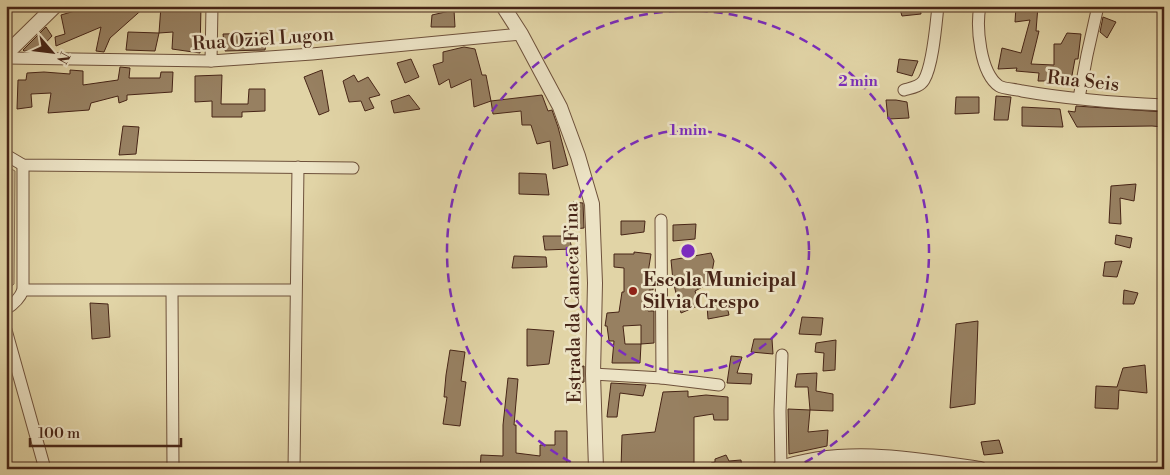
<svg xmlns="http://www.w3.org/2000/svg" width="1170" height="475" font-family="'Libre Bodoni',serif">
<rect width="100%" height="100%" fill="#e1d4a6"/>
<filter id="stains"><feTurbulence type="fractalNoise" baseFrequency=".004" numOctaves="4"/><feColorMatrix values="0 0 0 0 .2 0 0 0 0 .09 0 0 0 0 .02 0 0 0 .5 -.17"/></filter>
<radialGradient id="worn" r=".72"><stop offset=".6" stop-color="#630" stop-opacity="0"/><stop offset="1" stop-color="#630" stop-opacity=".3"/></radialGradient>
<polygon fill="#c7b68e" stroke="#876e52" points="6,166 15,171 14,284 6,291"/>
<g fill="#978061" stroke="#472517" fill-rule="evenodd">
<polygon points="96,6 146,6 110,38 104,52 96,51 101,27 56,46 55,37 65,34 61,15 78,10"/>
<polygon points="161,6 201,6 200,53 172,49 173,32 159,33"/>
<polygon points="899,6 920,6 921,14 902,16"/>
<polygon points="1016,6 1038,6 1036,31 1039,31 1031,64 1054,65 1054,44 1061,44 1067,33 1081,34 1078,59 1075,59 1071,81 1038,81 1039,73 1016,71 1017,68 998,69 1002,48 1021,53 1030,20 1015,22"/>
<polygon points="454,10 455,27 431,27 432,15"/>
<polygon points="1103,17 1116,22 1107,38 1100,32"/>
<polygon points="46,27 52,36 38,51 24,51 23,50"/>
<polygon points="128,32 159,33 155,51 126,50"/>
<polygon points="268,33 265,50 225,51 223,34"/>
<polygon points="464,47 475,49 482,75 486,75 491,101 474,107 471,79 451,88 449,79 439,85 433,65 443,62 443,52"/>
<polygon points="411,59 419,77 405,83 397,63"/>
<polygon points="899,59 918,61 912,76 897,72"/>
<polygon points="120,67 130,68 129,78 160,78 161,72 173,72 172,92 127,95 127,100 119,103 118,96 91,103 89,110 48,113 51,93 31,94 32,107 17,109 18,80 26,80 27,73 44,72 70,74 70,70 83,71 83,85 118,80"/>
<polygon points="322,70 329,111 319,115 304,77"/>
<polygon points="222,75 221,104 248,104 249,89 265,89 265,111 242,112 242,117 212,117 212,101 195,102 195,76"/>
<polygon points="354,75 358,82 368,77 380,95 369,98 374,108 365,111 361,101 349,102 343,81"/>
<polygon points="409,95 420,109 394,113 391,101"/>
<polygon points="542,95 548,111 552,110 558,127 568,165 553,169 550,141 537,144 531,125 522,125 521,111 493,114 491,101"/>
<polygon points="996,96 1011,97 1008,120 994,120"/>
<polygon points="956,97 979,97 979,113 955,114"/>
<polygon points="886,100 896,100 907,102 909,118 888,119"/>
<polygon points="1076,106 1164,112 1164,127 1152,126 1077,127 1068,111 1075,112"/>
<polygon points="1022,107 1060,109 1063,127 1022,126"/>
<polygon points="123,126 139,127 136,154 119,155"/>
<polygon points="519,173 546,174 549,195 519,194"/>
<polygon points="1136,184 1134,201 1120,198 1121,224 1109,223 1111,186"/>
<polygon points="573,202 583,203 584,228 574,229"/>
<polygon points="621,221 645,221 644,232 621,235"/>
<polygon points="696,224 695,239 673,241 673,225"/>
<polygon points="1116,235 1132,238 1130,248 1115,244"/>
<polygon points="543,236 569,236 572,249 545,250"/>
<path d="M634,252L651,254L648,273H654L653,290H649L648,311H654V343L641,344L640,363H612L614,341H609L607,326H605L607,313L619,312L622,292H624V268L614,267V254H634ZM641,325V344H625L623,326Z"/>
<polygon points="711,253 714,261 710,283 695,291 700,305 681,313 673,281 671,260"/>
<polygon points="514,256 546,257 547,267 512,268"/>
<polygon points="1122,261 1117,277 1103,276 1105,262"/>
<polygon points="1124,290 1138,293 1134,304 1123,304"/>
<polygon points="725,298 729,315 708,319 707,305"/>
<polygon points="90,303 108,304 110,337 92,339"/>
<polygon points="802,317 823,318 821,335 799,334"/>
<polygon points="978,321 975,404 950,408 956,324"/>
<polygon points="527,329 554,331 549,364 527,366"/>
<polygon points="754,339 772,339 773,354 751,352"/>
<polygon points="836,340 835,370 823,371 824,353 815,352 816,343"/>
<polygon points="450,350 465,352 461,381 466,382 460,426 443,424 447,397 444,397 446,375"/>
<polygon points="731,356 742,357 737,373 752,374 751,384 727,383"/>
<polygon points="1145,365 1147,393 1119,390 1118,409 1095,408 1096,386 1117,387 1123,368"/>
<polygon points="584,366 584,382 575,385 574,367"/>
<polygon points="817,373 816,391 833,394 833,411 810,410 808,387 795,387 797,374"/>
<polygon points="508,378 518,379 514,425 516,425 516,453 540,456 540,445 555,445 555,431 567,431 567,469 480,469 481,455 503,456 503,425"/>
<polygon points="611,383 646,385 643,396 620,393 617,417 607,417"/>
<polygon points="688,391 688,397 706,395 728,397 728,420 714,420 713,414 694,417 694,468 621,469 622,435 655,432 663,392"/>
<polygon points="788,409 810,410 808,432 828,430 827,446 789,454"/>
<polygon points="999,440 1003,453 984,455 981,442"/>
<polygon points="726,455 729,461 741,460 742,469 712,469 711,463 715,462 715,459"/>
</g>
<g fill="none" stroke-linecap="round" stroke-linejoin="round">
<g stroke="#6e513b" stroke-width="13">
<g id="minor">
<path d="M980,6C976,27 980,73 999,86C1004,89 1015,89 1022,91C1068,99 1116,103 1164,105"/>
<polyline points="6,58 211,61 312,54 521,34"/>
<polyline points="211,61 212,6"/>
<path d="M904,90C911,88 920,87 924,80C933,65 936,24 938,6"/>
<polyline points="1079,98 1087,55 1098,6"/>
<polyline points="6,155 23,165 353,168"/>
<polyline points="661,220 662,378"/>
<polyline points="23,290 295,290"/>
<polyline points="172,291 173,469"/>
<path d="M6,309C14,304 20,298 23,290V165"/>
<polyline points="6,330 45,469"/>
<polyline points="593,374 662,378 719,385"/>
<polyline points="781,468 780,411 782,355"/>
<polyline points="294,469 298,167"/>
</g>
</g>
<g stroke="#6e513b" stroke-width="16">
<g id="tertiary">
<polyline points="503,6 521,34 560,107 578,156 592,204 595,283 593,374 596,469"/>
<polyline points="6,54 55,6"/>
<path d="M778,469C843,446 914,459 980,469"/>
</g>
</g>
<use href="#minor" stroke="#ece3c5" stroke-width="11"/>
<use href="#tertiary" stroke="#ece3c5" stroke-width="14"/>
</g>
<g fill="none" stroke="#7b2cbf" stroke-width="2.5" stroke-dasharray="9 6">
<circle cx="688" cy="251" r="121"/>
<path d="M584 469A241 241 0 1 1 792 469"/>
</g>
<circle fill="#8f2418" stroke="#ece3c5" stroke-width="2" cx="633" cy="291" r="5"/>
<g text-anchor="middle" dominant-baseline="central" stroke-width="5" stroke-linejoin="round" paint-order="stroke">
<g font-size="19" fill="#472517" stroke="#ece3c5">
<text transform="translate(263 39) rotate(-4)">Rua Oziel Lugon</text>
<text transform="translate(1083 81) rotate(6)">Rua Seis</text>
<text transform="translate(573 303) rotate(-91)">Estrada da Caneca Fina</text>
</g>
<g font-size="19" font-weight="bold" fill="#472517" stroke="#ece3c5" text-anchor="start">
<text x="643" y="280">Escola Municipal<tspan x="643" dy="22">Silvia Crespo</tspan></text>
</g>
</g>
<circle cx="688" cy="251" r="8" fill="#7b2cbf" stroke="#ece3c5" stroke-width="2.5"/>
<g font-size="15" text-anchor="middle" font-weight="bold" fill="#7b2cbf" stroke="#ece3c5" stroke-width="5" stroke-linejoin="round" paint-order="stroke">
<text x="858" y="86">2 min</text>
<text x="688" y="135">1 min</text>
</g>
<rect width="1170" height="475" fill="none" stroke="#e1d4a6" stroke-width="25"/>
<rect x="8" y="8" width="1155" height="460" fill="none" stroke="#472517" stroke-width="2.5"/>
<rect x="12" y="12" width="1145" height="450" fill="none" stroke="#472517"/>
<g transform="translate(52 52) rotate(118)" stroke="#ece3c5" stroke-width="4" paint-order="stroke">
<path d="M0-4L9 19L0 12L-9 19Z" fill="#472517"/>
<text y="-8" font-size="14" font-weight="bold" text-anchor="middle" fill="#472517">N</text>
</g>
<path d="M30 438v8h151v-8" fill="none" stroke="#472517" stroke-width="2.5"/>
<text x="38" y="438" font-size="15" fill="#472517" stroke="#ece3c5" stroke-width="4" paint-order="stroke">100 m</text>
<rect width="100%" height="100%" filter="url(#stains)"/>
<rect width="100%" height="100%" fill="url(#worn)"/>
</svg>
